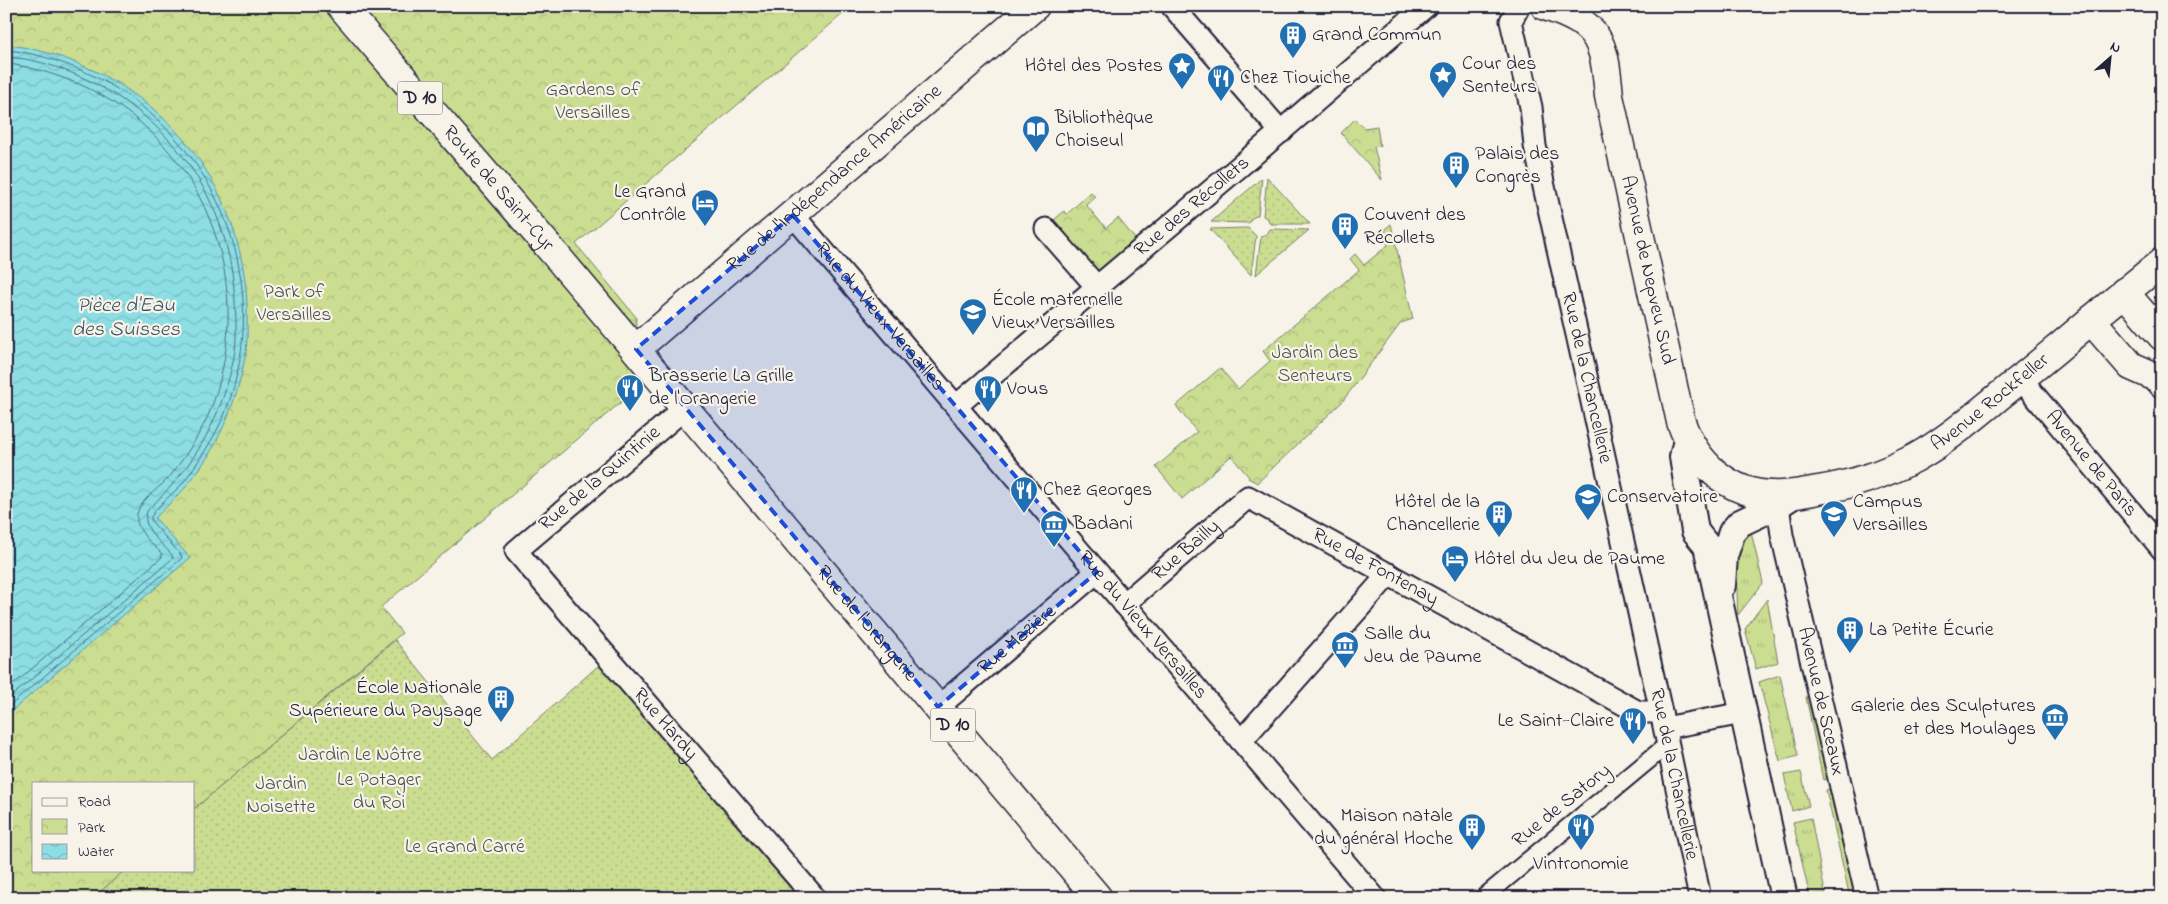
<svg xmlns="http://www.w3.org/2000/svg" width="2168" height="904" font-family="'Indie Flower',sans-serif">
<defs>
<pattern id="grass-tufts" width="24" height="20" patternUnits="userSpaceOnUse" patternTransform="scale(1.25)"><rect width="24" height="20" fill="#cbdd91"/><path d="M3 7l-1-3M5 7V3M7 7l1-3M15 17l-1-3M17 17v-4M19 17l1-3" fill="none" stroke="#aebd7e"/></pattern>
<pattern id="park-crowns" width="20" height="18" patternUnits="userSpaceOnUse" patternTransform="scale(1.25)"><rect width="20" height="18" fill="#cbdd91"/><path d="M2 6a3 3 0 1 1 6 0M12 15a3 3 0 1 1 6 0" fill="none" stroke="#aebd7e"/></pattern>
<pattern id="garden-dots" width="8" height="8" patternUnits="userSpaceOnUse" patternTransform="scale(1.25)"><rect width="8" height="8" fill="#cbdd91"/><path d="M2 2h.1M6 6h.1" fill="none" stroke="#aebd7e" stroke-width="1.8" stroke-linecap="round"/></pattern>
<pattern id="water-waves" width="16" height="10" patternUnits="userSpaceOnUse" patternTransform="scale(1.25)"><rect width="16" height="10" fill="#8cdee4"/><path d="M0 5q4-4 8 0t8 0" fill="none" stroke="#78bec4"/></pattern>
</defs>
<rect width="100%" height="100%" fill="#f7f3e8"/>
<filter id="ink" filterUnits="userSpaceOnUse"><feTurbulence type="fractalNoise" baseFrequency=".02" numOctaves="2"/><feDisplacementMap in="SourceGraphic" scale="10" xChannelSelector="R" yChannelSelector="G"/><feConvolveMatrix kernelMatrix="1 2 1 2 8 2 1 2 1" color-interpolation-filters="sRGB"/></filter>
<g filter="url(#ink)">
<g fill="url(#grass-tufts)" stroke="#768066">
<path d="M1750,527L1763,583L1738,615C1737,600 1735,548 1742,536C1743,533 1748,530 1750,527Z"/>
<polygon points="1767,599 1778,662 1756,669 1745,629"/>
<polygon points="1780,675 1798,756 1780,761 1759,682"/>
<polygon points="1816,695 1835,777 1823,780 1806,697"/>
<polygon points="1801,772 1809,806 1792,811 1784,775"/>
<polygon points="1837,787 1861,898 1850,898 1826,790"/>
<polygon points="1811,818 1826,898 1810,898 1793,822"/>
</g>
<g fill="url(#park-crowns)" stroke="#768066">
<polygon points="6,6 852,6 576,244 636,317 634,391 381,607 402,633 194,809 194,783 34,783 34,870 125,870 93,898 6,898"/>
<polygon points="1355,119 1364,128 1377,126 1380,146 1374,147 1382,180 1341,133"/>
<polygon points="1091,192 1095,197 1086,205 1106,228 1118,218 1136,240 1099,272 1054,220 1064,211 1067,214"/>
<polygon points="1391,224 1413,319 1401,323 1342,402 1257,483 1248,478 1249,477 1231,456 1182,499 1156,467 1197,432 1176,406 1220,368 1238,389 1270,361 1263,351 1359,270 1350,259 1355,254 1364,265 1388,245 1385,229"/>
</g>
<g fill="url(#garden-dots)" stroke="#768066">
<polygon points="1267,177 1310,224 1270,224 1268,219 1263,216"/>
<polygon points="1262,178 1258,215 1252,218 1249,223 1211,222"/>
<polygon points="1248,228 1256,236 1251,275 1210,229"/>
<polygon points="1270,229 1309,230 1256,275 1261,236 1267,234"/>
<polygon points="395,640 492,760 599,665 803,898 93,898 125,870 194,870 194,809"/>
</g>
<path fill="url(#water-waves)" stroke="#6293a0" d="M6,45C34,47 61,56 86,67C182,109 242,200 247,303C247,319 248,337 246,352C238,401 217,451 184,489C175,499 165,508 155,518L190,558L6,716Z"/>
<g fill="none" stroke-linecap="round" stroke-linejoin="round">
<g stroke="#4c6d7f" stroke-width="1">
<path d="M6,50C33,52 59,61 83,71C213,128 278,279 225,413C215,437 198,463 182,484C172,495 158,504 151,517L152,522L181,555L182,558L6,709"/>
<path d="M6,57C31,58 56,66 79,76C172,117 230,200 235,302C236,318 237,335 235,351C227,398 207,444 176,480C168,491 157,500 148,510C138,526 163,544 172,555L173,558L6,701"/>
<path d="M6,64C31,66 56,75 79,84C203,139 258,280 212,406C203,430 187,454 172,474C162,487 141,498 137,514C134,530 153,544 162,554V557L6,691"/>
</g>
<g stroke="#22223b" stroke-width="20">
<polyline id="pedestrian" points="1483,898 1667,745"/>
</g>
<g stroke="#22223b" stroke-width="25">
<g id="minor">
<polyline points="1172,6 1281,132"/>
<path id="s1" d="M1519,6L1511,21L1531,107L1535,146L1661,712L1700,898"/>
<path id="s2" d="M793,215L1375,898"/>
<polyline points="1046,229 1097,287"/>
<path id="s3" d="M2021,379L2162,549"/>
<path id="s4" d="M956,406L1265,145L1426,6"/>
<path id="s5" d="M685,408L516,551L815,898"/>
<path id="s6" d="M1778,505L1782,535L1867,898"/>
<path id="s7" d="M1124,604L1248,497L1638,712H1661"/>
<path id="s8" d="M938,707L1097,572"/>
<polyline points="1665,728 1743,713"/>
<polyline points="1241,741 1389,574"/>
</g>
</g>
<g stroke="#22223b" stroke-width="30">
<g id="tertiary">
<polyline points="1687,440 1683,457 1695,531 1707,546 1784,898"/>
<polyline points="1722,585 1724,556 1732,532 1740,523 1778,505 1793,495"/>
</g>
</g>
<g stroke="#22223b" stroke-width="31">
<g id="secondary">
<path id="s9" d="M1545,6C1600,24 1604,40 1609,96L1681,422C1695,462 1728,494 1773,495C1788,496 1803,493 1818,490C1852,485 1884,474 1915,458C1947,440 1975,416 2003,393C2033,369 2062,345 2091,320"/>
<path id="s10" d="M636,349L1035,6"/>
</g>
</g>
<g stroke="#22223b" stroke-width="31">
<g id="primary">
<path id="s11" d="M341,6L554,253L1098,898"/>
<polyline points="2162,262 2091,320 2131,366 2158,378 2162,383"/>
<polyline points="2124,292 2162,336"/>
</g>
</g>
<use href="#pedestrian" stroke="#f7f3e8" stroke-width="16"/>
<use href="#minor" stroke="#f7f3e8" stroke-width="21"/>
<use href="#tertiary" stroke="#f7f3e8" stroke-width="26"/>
<use href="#secondary" stroke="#f7f3e8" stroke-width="28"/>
<use href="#primary" stroke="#f7f3e8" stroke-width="28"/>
</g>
</g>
<path fill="#1d4ed8" fill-opacity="0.2" stroke="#1d4ed8" stroke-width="4" stroke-dasharray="10 6" stroke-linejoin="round" d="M793,215L1097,572L938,707L636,349Z"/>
<defs>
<g id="building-pin" transform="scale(1.4375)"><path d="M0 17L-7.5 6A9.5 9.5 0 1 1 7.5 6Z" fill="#1f6fb2" stroke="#f7f3e8"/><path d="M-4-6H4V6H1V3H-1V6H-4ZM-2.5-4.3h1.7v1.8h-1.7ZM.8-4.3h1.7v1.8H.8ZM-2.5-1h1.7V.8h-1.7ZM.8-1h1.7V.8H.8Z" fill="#fff"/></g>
<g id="sight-pin" transform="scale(1.4375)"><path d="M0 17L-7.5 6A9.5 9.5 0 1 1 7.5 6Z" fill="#1f6fb2" stroke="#f7f3e8"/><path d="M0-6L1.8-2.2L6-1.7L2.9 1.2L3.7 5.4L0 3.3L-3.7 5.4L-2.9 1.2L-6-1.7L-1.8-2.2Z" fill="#fff"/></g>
<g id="restaurant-pin" transform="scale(1.4375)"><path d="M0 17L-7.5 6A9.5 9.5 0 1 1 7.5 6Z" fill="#1f6fb2" stroke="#f7f3e8"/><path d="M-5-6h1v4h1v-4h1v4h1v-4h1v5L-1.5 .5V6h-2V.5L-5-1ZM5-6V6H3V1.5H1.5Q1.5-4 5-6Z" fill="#fff"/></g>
<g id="library-pin" transform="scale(1.4375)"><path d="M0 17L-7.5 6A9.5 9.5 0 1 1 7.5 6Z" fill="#1f6fb2" stroke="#f7f3e8"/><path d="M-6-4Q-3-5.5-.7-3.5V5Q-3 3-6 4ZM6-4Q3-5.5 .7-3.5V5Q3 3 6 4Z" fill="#fff"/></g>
<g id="hotel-pin" transform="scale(1.4375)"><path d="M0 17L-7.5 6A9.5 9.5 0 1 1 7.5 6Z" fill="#1f6fb2" stroke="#f7f3e8"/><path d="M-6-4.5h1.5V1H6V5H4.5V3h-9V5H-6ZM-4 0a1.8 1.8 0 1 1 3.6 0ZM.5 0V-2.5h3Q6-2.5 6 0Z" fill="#fff"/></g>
<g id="school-pin" transform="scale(1.4375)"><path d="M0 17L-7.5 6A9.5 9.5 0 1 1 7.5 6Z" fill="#1f6fb2" stroke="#f7f3e8"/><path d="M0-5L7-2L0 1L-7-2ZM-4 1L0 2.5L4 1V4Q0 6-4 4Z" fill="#fff"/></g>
<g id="university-pin" transform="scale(1.4375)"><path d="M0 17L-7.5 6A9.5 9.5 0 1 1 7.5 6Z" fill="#1f6fb2" stroke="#f7f3e8"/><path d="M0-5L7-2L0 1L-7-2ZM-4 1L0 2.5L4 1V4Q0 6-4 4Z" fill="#fff"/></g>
<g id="museum-pin" transform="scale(1.4375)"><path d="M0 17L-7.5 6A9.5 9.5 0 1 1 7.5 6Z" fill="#1f6fb2" stroke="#f7f3e8"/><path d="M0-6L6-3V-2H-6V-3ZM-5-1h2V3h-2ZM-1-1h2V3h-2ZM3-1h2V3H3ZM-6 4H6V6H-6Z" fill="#fff"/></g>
</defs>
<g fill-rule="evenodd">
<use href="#building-pin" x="1293" y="35"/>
<use href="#sight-pin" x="1182" y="66"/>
<use href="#sight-pin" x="1443" y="75"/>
<use href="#restaurant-pin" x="1221" y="78"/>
<use href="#library-pin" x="1036" y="129"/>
<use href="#building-pin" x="1456" y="165"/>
<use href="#hotel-pin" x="705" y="203"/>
<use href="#building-pin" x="1345" y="226"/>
<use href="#school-pin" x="973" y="312"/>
<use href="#restaurant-pin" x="630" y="388"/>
<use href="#restaurant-pin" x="988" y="389"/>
<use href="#restaurant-pin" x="1024" y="490"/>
<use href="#university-pin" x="1588" y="497"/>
<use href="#building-pin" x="1499" y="514"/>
<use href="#university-pin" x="1834" y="514"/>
<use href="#museum-pin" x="1054" y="524"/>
<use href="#hotel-pin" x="1455" y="559"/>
<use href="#building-pin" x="1850" y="630"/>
<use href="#museum-pin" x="1345" y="645"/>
<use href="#building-pin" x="501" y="699"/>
<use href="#museum-pin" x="2055" y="717"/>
<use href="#restaurant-pin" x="1633" y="721"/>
<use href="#building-pin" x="1472" y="827"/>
<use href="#restaurant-pin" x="1581" y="827"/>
</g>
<g text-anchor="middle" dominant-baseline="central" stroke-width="4.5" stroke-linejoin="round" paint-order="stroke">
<g fill="#f7f3e8" stroke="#62616f" stroke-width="1">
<rect x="397.5" y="81.5" width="45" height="33" rx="4"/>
<rect x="930.5" y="708.5" width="45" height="33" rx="4"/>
</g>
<g font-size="19" font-weight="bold" fill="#22223b">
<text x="420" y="98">D 10</text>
<text x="953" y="725">D 10</text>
</g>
<g font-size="20" fill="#22223b" stroke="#f7f3e8" text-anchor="start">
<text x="1312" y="35">Grand Commun</text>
<text x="1462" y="64">Cour des<tspan x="1462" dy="23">Senteurs</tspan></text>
<text x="1163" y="66" text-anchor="end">Hôtel des Postes</text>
<text x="1240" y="78">Chez Tiouiche</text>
<text x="1055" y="118">Bibliothèque<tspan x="1055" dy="23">Choiseul</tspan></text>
<text x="1475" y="154">Palais des<tspan x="1475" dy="23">Congrès</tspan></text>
<text x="686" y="192" text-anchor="end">Le Grand<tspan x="686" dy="23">Contrôle</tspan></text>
<text x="1364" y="215">Couvent des<tspan x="1364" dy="23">Récollets</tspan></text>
<text x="992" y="300">École maternelle<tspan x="992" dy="23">Vieux Versailles</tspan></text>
<text x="649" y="376">Brasserie La Grille<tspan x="649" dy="23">de l'Orangerie</tspan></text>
<text x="1007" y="389">Vous</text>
<text x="1043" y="490">Chez Georges</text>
<text x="1607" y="497">Conservatoire</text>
<text x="1480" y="502" text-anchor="end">Hôtel de la<tspan x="1480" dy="23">Chancellerie</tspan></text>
<text x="1853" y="502">Campus<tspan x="1853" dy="23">Versailles</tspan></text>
<text x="1073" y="524">Badani</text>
<text x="1474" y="559">Hôtel du Jeu de Paume</text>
<text x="1869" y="630">La Petite Écurie</text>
<text x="1364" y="634">Salle du<tspan x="1364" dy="23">Jeu de Paume</tspan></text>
<text x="482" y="688" text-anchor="end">École Nationale<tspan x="482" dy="23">Supérieure du Paysage</tspan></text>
<text x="2036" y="706" text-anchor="end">Galerie des Sculptures<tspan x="2036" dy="23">et des Moulages</tspan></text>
<text x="1614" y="721" text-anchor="end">Le Saint-Claire</text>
<text x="1453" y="816" text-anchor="end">Maison natale<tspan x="1453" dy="23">du général Hoche</tspan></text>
<text x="1581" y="864" text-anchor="middle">Vintronomie</text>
</g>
<g font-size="20" fill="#4c5150" stroke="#f7f3e8">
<text x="593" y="90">Gardens of<tspan x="593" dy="23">Versailles</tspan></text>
<text x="294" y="292">Park of<tspan x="294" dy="23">Versailles</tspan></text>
<text x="1315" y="353">Jardin des<tspan x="1315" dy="23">Senteurs</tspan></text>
<text x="360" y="755">Jardin Le Nôtre</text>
<text x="379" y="780">Le Potager<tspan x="379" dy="23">du Roi</tspan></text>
<text x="281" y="784">Jardin<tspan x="281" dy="23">Noisette</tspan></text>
<text x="465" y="847">Le Grand Carré</text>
</g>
<g font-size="20" fill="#22223b" stroke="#f7f3e8">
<text stroke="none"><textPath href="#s10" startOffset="262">Rue de l'Indépendance Américaine</textPath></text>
<text stroke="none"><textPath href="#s11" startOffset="241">Route de Saint-Cyr</textPath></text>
<text stroke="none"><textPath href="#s4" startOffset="309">Rue des Récollets</textPath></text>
<text stroke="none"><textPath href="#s9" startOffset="300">Avenue de Nepveu Sud</textPath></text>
<text stroke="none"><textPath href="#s2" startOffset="134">Rue du Vieux Versailles</textPath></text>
<text stroke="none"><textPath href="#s1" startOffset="382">Rue de la Chancellerie</textPath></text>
<text stroke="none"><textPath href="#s9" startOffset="822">Avenue Rockfeller</textPath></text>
<text stroke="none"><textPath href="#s3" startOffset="110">Avenue de Paris</textPath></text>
<text transform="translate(600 479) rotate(-40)">Rue de la Quintinie</text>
<text stroke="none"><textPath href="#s7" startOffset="82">Rue Bailly</textPath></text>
<text stroke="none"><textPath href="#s7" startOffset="309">Rue de Fontenay</textPath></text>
<text stroke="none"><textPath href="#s11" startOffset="811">Rue de l'Orangerie</textPath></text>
<text stroke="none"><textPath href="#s2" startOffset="539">Rue du Vieux Versailles</textPath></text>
<text stroke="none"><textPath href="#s8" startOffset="104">Rue Mazière</textPath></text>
<text stroke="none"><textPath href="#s6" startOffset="201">Avenue de Sceaux</textPath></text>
<text stroke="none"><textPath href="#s5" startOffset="450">Rue Hardy</textPath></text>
<text stroke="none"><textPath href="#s1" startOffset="788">Rue de la Chancellerie</textPath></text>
<text transform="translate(1562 806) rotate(-39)">Rue de Satory</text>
</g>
<g font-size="21" font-style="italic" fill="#3c5165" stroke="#f7f3e8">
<text x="126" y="306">Pièce d'Eau<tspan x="126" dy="24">des Suisses</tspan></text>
</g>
</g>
<rect width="2168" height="904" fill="none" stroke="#f7f3e8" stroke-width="25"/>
<rect x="12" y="12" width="2143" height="879" fill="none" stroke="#22223b" stroke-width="2" filter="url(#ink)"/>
<rect x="32" y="782" width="162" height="90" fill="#f7f3e8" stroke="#a29fa3"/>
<rect x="42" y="798" width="25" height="8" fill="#f7f3e8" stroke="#a29fa3"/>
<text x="78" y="806" font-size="15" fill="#22223b">Road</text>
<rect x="42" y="819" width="25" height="15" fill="url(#park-crowns)" stroke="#a29fa3"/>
<text x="78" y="832" font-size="15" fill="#22223b">Park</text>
<rect x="42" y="844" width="25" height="15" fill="url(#water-waves)" stroke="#a29fa3"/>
<text x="78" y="856" font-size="15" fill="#22223b">Water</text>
<g transform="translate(2110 58) rotate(27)" stroke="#f7f3e8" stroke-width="4" paint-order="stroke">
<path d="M0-4L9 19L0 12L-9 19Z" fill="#22223b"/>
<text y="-8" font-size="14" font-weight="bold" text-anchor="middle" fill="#22223b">N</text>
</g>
</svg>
